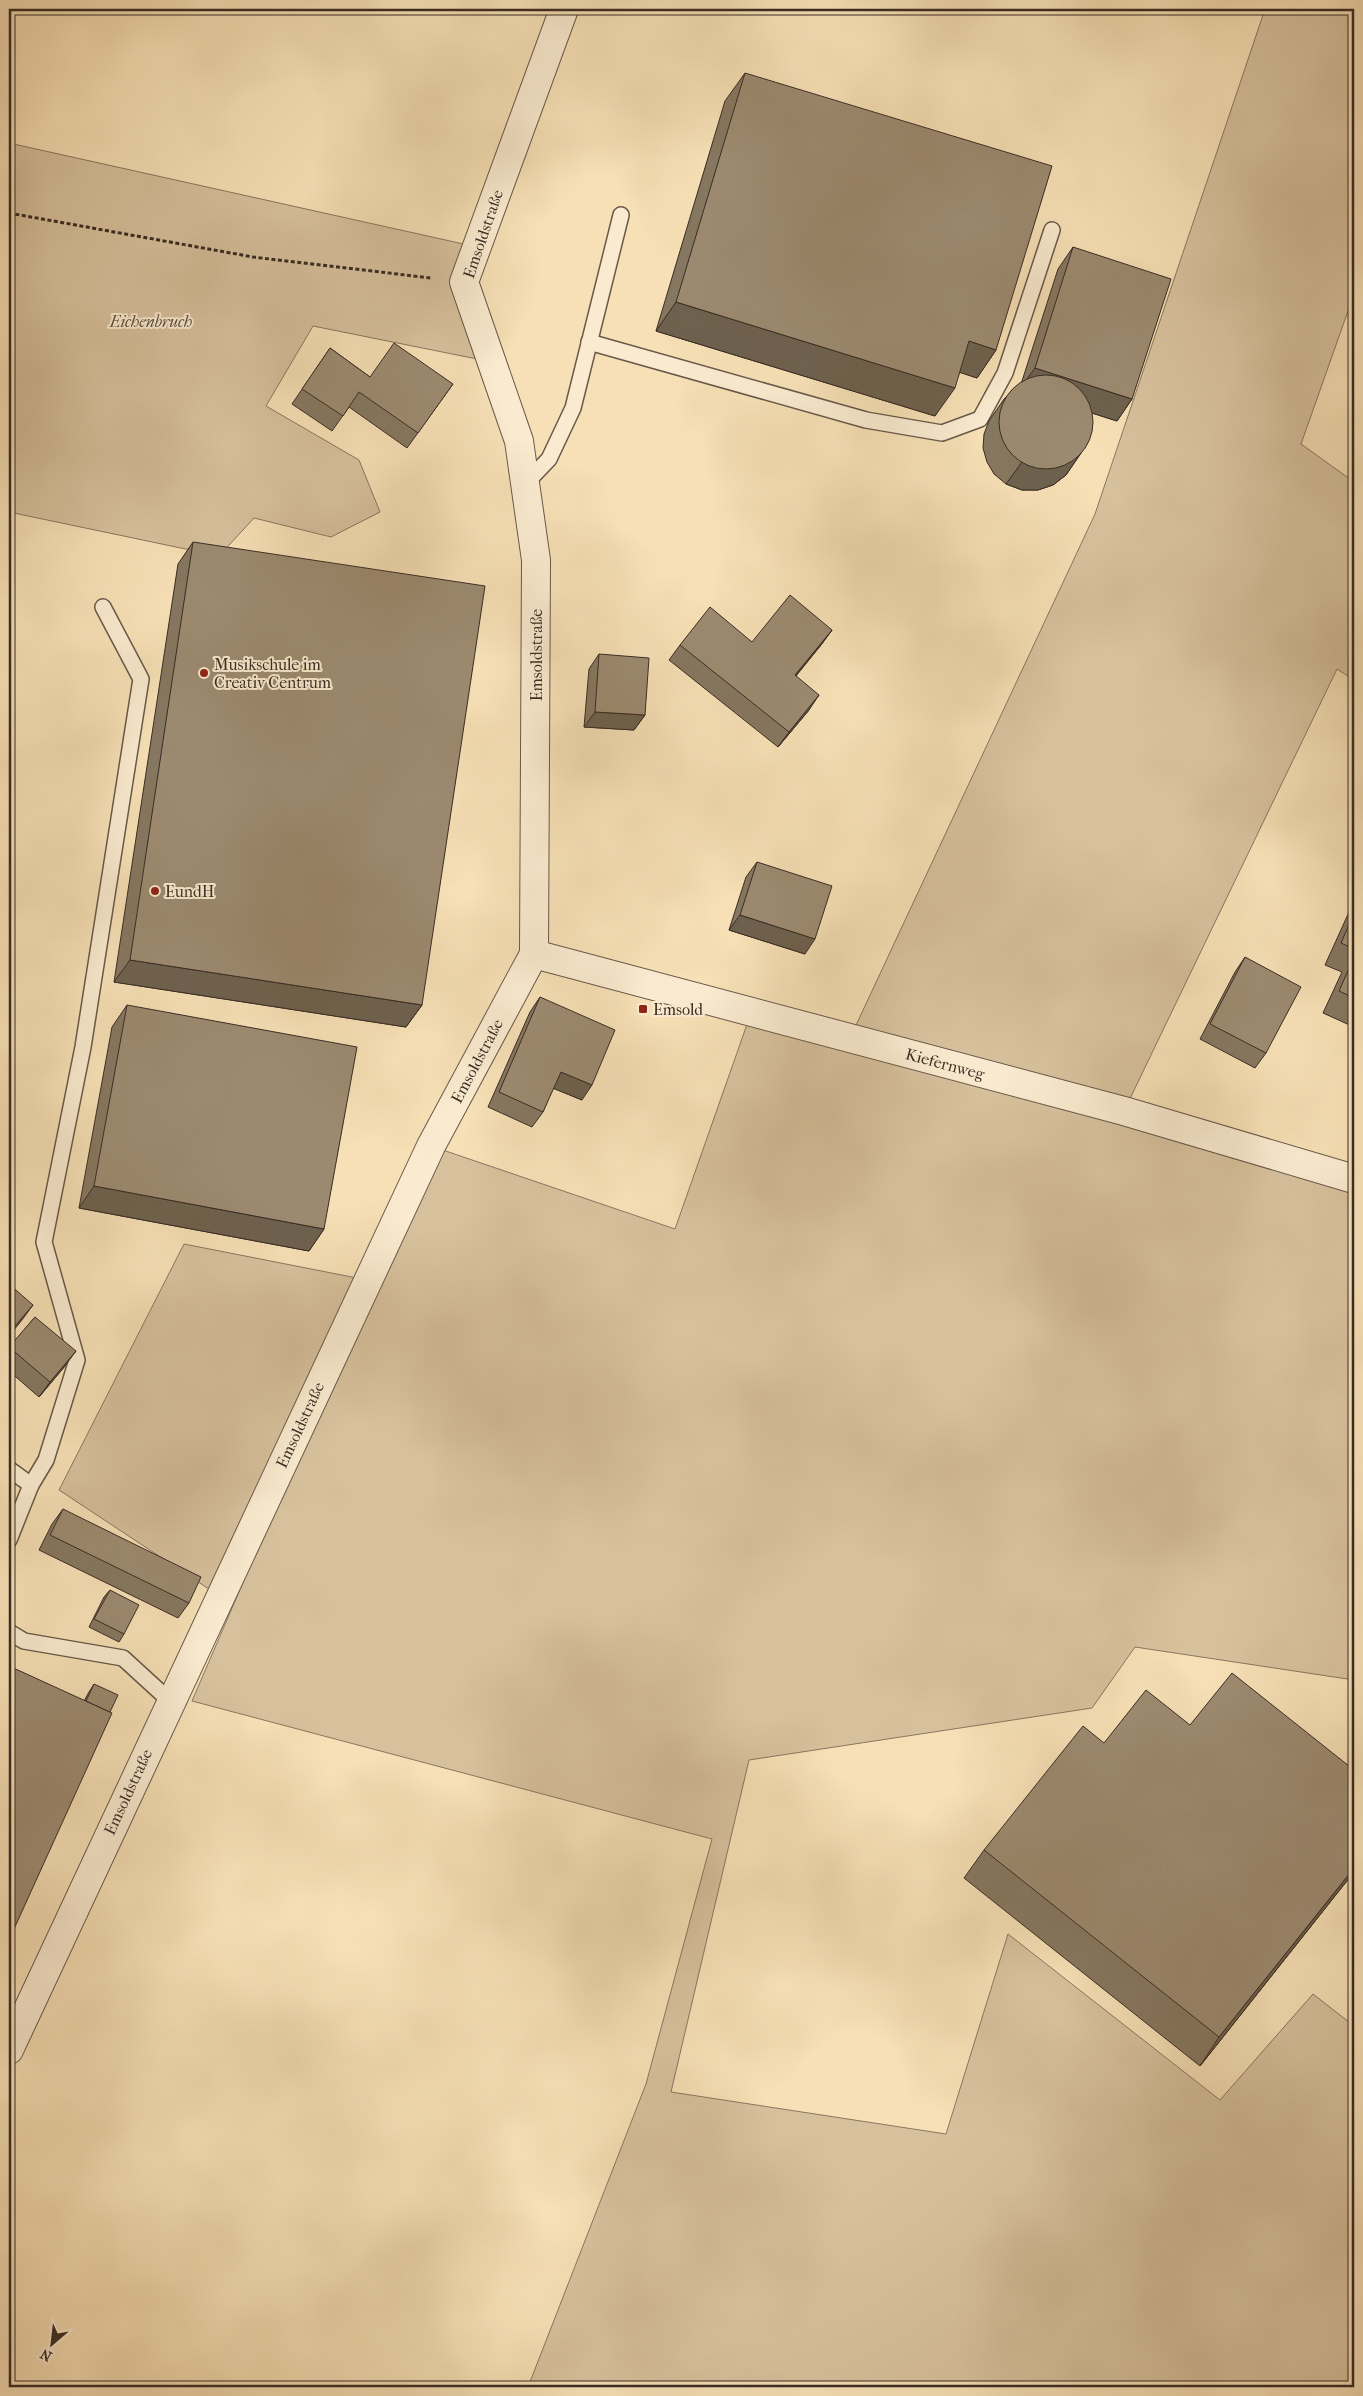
<svg xmlns="http://www.w3.org/2000/svg" width="1363" height="2396" font-family="'IM FELL French Canon',serif">
<rect width="100%" height="100%" fill="#f7e0b6"/>
<filter id="stains"><feTurbulence type="fractalNoise" baseFrequency=".004" numOctaves="4"/><feColorMatrix values="0 0 0 0 .2 0 0 0 0 .09 0 0 0 0 .02 0 0 0 .5 -.17"/></filter>
<radialGradient id="worn" r=".72"><stop offset=".6" stop-color="#630" stop-opacity="0"/><stop offset="1" stop-color="#630" stop-opacity=".3"/></radialGradient>
<g fill="#d7c19d" stroke="#887661">
<polygon points="1265,9 1354,9 1354,294 1301,444 1354,482 1354,680 1337,669 1124,1111 1354,1179 1354,1680 1135,1647 1092,1708 749,1760 671,2092 946,2134 1008,1934 1220,2100 1313,1994 1354,2026 1354,2387 528,2387 646,2084 712,1839 192,1701 431,1146 675,1229 751,1013 850,1038 1095,514"/>
<polygon points="9,143 477,247 464,282 492,362 313,326 266,406 359,460 380,512 331,537 254,518 219,556 9,512"/>
<polygon points="184,1244 362,1279 215,1593 59,1490"/>
</g>
<g fill="none" stroke-linecap="round" stroke-linejoin="round">
<g stroke="#685949" stroke-width="18">
<g id="service">
<polyline points="589,342 866,420 942,433 980,419 1005,373 1052,230"/>
<polyline points="525,484 549,459 573,408 621,215"/>
<polyline points="9,1469 31,1485"/>
<polyline points="9,1540 31,1485 46,1460 77,1360 44,1242 83,1047 141,679 103,607"/>
<polyline points="9,1632 24,1641 123,1658 170,1701"/>
</g>
</g>
<g stroke="#685949" stroke-width="30">
<g id="minor">
<polyline points="534,954 1124,1111 1354,1179"/>
<polyline points="9,2050 431,1146 534,954 536,560 519,441 464,282 564,9"/>
</g>
</g>
<polyline stroke="#392c25" stroke-width="3" stroke-dasharray="4 2.5" stroke-linecap="butt" points="9,213 253,257 431,278"/>
<use href="#service" stroke="#faebd0" stroke-width="15"/>
<use href="#minor" stroke="#faebd0" stroke-width="28"/>
</g>
<g fill="#867760" stroke="#392c25">
<polygon points="745,73 996,350 977,378 960,372 935,416 656,331 725,101"/>
<polygon points="1073,247 1132,399 1117,421 1092,413 1081,453 1066,475 1053,485 1038,490 1022,490 1006,484 994,474 987,462 983,448 984,434 989,421 1004,399 1022,381 1058,269"/>
<polygon points="330,348 370,377 453,384 407,448 349,407 332,431 292,404"/>
<polygon points="193,542 422,1005 406,1027 114,982 178,564"/>
<polygon points="832,630 821,645 796,676 809,710 778,747 669,660 680,645 752,642"/>
<polygon points="599,654 645,715 634,730 584,727 589,669"/>
<polygon points="757,862 805,954 729,930 746,877"/>
<polygon points="1354,901 1354,1027 1323,1013 1342,972 1325,965"/>
<polygon points="1245,957 1266,1053 1255,1068 1200,1039 1235,972"/>
<polygon points="540,997 582,1100 553,1088 543,1112 532,1127 488,1107 530,1012"/>
<polygon points="127,1005 324,1229 309,1251 79,1208 112,1027"/>
<polygon points="35,1317 65,1366 39,1397 9,1371 9,1348"/>
<polygon points="63,1509 189,1603 178,1618 39,1550 52,1524"/>
<polygon points="110,1590 124,1634 119,1642 89,1627 104,1597"/>
<polygon points="94,1684 110,1712 84,1701 89,1692"/>
<polygon points="1104,1743 1354,1872 1200,2066 964,1878 984,1850"/>
</g>
<g fill="#6d614e" stroke="#392c25">
<polygon points="676,302 955,388 935,416 656,331"/>
<polygon points="969,341 996,350 977,378 949,369"/>
<polygon points="1035,368 1132,399 1117,421 1019,390"/>
<polygon points="1081,453 1066,475 1053,485 1038,490 1022,490 1006,484 1022,462"/>
<polygon points="832,630 821,645 784,690 795,675"/>
<polygon points="819,695 809,710 778,747 789,732"/>
<polygon points="595,712 645,715 634,730 584,727"/>
<polygon points="740,915 815,939 805,954 729,930"/>
<polygon points="130,960 422,1005 406,1027 114,982"/>
<polygon points="561,1072 592,1085 582,1100 550,1087"/>
<polygon points="94,1186 324,1229 309,1251 79,1208"/>
<polygon points="33,1305 22,1320 9,1336 9,1333"/>
<polygon points="76,1351 65,1366 39,1397 50,1382"/>
<polygon points="1354,1868 1354,1872 1200,2066 1219,2037"/>
</g>
<g fill="#9c8a70" stroke="#392c25">
<polygon points="745,73 1052,166 996,350 969,341 955,388 676,302"/>
<polygon points="1073,247 1171,279 1132,399 1035,368"/>
<polygon points="394,343 453,384 418,433 359,392 343,416 302,389 330,348 370,377"/>
<circle cx="1046" cy="422" r="47"/>
<polygon points="193,542 485,586 422,1005 130,960"/>
<polygon points="790,595 832,630 795,675 819,695 789,732 680,645 710,607 752,642"/>
<polygon points="599,654 649,658 645,715 595,712"/>
<polygon points="757,862 832,886 815,939 740,915"/>
<polygon points="1354,913 1354,949 1341,943"/>
<polygon points="1245,957 1301,987 1266,1053 1210,1024"/>
<polygon points="1354,957 1354,998 1339,991"/>
<polygon points="540,997 615,1030 592,1085 561,1072 543,1112 499,1092"/>
<polygon points="127,1005 357,1047 324,1229 94,1186"/>
<polygon points="9,1284 33,1305 9,1333"/>
<polygon points="35,1317 76,1351 50,1382 9,1347"/>
<polygon points="63,1509 201,1577 189,1603 50,1535"/>
<polygon points="110,1590 139,1605 124,1634 94,1619"/>
<polygon points="9,1666 112,1713 9,1940"/>
<polygon points="1232,1673 1354,1770 1354,1868 1219,2037 984,1850 1083,1726 1104,1743 1146,1690 1190,1725"/>
<polygon points="94,1684 118,1695 110,1712 86,1701"/>
</g>
<g fill="#8f2418" stroke="#faebd0" stroke-width="2">
<circle cx="204" cy="673" r="5"/>
<circle cx="155" cy="891" r="5"/>
<rect x="638" y="1004" width="10" height="10" rx="2.5"/>
</g>
<g text-anchor="middle" dominant-baseline="central" stroke-width="4" stroke-linejoin="round" paint-order="stroke">
<g font-size="16" fill="#392c25" stroke="#faebd0">
<text transform="translate(483 234) rotate(-71)">Emsoldstraße</text>
<text transform="translate(536 655) rotate(-90)">Emsoldstraße</text>
<text transform="translate(477 1061) rotate(-62)">Emsoldstraße</text>
<text transform="translate(945 1064) rotate(15)">Kiefernweg</text>
<text transform="translate(300 1425) rotate(-65)">Emsoldstraße</text>
<text transform="translate(128 1792) rotate(-65)">Emsoldstraße</text>
</g>
<g font-size="16" font-style="italic" fill="#594a3d" stroke="#faebd0">
<text x="151" y="321">Eichenbruch</text>
</g>
<g font-size="16" fill="#392c25" stroke="#faebd0" text-anchor="start">
<text x="214" y="664">Musikschule im<tspan x="214" dy="18">Creativ Centrum</tspan></text>
<text x="165" y="891">EundH</text>
<text x="653" y="1009">Emsold</text>
</g>
</g>
<rect width="1363" height="2396" fill="none" stroke="#f7e0b6" stroke-width="30"/>
<rect x="10" y="10" width="1343" height="2376" fill="none" stroke="#392c25" stroke-width="2.5"/>
<rect x="15" y="15" width="1333" height="2366" fill="none" stroke="#392c25"/>
<g transform="translate(52 2344) rotate(208)" stroke="#faebd0" stroke-width="4" paint-order="stroke">
<path d="M0-4L9 19L0 12L-9 19Z" fill="#392c25"/>
<text y="-8" font-size="14" font-weight="bold" text-anchor="middle" fill="#392c25">N</text>
</g>
<rect width="100%" height="100%" filter="url(#stains)"/>
<rect width="100%" height="100%" fill="url(#worn)"/>
</svg>
